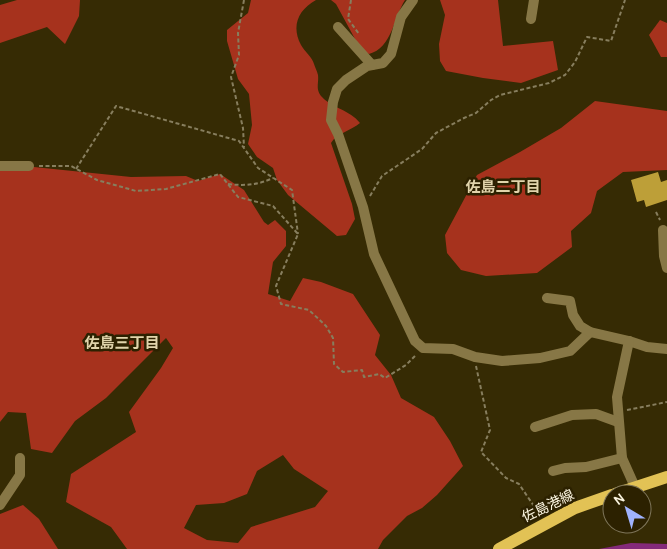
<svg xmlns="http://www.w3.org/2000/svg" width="667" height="549" font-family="Karla,'Noto Sans JP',sans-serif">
<rect width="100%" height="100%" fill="#362b04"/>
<g fill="#a6321d" fill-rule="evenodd">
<polygon points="17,0 80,0 79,16 65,44 47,27 0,43 0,5"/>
<path d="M251,0H316C298,10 291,26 301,45C305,52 312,57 314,64C315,67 317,71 318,75C319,84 315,89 322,97C332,108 350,110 360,123C352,130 336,134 331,143L352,204L355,219L346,235L337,236L288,195L277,180L273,168L257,157L248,144L252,125L249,94L238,79L227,41V30L248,13Z"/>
<path d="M331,0H405C394,17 392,48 369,54L361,50L336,4Z"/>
<polygon points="440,0 498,0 503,46 553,41 558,70 521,83 483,78 446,71 440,61 439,44 445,15"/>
<polygon points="660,20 667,23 667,57 661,57 649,35"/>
<polygon points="595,101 667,111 667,170 623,172 597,191 591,213 571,231 572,247 537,273 486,276 461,270 447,253 445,235 477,175 520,152 561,128"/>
<path d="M34,167L131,177L186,176L198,181L220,174L244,190L264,222L268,225L275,220L286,231V246L273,262L268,294L290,301L303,278L321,282L353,294L380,335L375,355L391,375L401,398L434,417L450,441L463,466L437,495L422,508L407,516L383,540L378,549H127L111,527L66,502L71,474L136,432L129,412L161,368L173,348L166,338L106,398L75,421L52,453L31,449L26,413L8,412L0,422V171ZM283,455L294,469L328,491L315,507L251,527L238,543L207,540L184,528L196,505L224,503L247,494L257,471Z"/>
<polygon points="23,505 39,519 58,549 0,549 0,514"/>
</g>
<polygon fill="#842a7a" points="631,543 667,544 667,549 599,549"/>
<polygon fill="#bd9f38" points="658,172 661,182 667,180 667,200 646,207 644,200 637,202 631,180"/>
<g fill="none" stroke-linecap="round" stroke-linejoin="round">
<g stroke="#877e5e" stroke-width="2" stroke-dasharray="4 2.5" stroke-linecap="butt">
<polyline points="244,0 238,33 239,55 231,77 243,128 244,147"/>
<polyline points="351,0 348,19 359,34"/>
<polyline points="39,166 71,166 97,180 136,191 166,189 220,174 238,197 273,206 298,234 276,286 281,304 309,310 326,326 333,338 334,364 343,372 362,370 364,377 379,374 385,378 406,365 415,356"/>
<polyline points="76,169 116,106 239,141 258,168 292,190 298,234"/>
<path d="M228,184C245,186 258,185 273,178"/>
<polyline points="370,196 382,176 422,149 436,133 464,118 476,113 491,100 500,95 549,83 565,75 575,62 587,37 611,41 625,0"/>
<polyline points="656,212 660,220"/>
<polyline points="476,366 490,430 481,452 506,478 519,484 540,515"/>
<polyline points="627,410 667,402"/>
</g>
<g stroke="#877746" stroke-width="10">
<polyline points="413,0 401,17 391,54 383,63 367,66 346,80 337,89 333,102 331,120 338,134 363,207 374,254 415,341 423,348 453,349 475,357 502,361 540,358 570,351 590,332"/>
<polyline points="531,19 534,0"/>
<polyline points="338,27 372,65"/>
<polyline points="0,166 29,166"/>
<polyline points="663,230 664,256 667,268"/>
<polyline points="547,298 570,301 573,315 580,326 590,332 629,341 647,347 667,349"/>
<polyline points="629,341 617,397 622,458 635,487"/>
<polyline points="535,427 572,415 596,414 618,422"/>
<polyline points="553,471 565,468 586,467 622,458"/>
<polyline points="0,505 20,475 20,458"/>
</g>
<g stroke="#e2c255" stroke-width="12">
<polyline points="615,494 667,477"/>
<polyline points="499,549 575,508 612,495"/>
</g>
</g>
<g text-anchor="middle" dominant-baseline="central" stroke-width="5" stroke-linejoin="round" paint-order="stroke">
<g font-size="14" fill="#fbf5e0" stroke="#2c2100">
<text transform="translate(548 506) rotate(-26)">佐島港線</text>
</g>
<g font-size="15" font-weight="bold" fill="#e1d4ab" stroke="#2c2100">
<text x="503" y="187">佐島二丁目</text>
<text x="122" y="343">佐島三丁目</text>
</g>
</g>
<g transform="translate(627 509) rotate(322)"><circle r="24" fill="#2c2100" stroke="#7f765a"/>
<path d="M0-4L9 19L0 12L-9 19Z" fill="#a0b3fd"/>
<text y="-8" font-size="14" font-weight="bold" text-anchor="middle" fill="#fbf5e0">N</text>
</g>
</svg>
